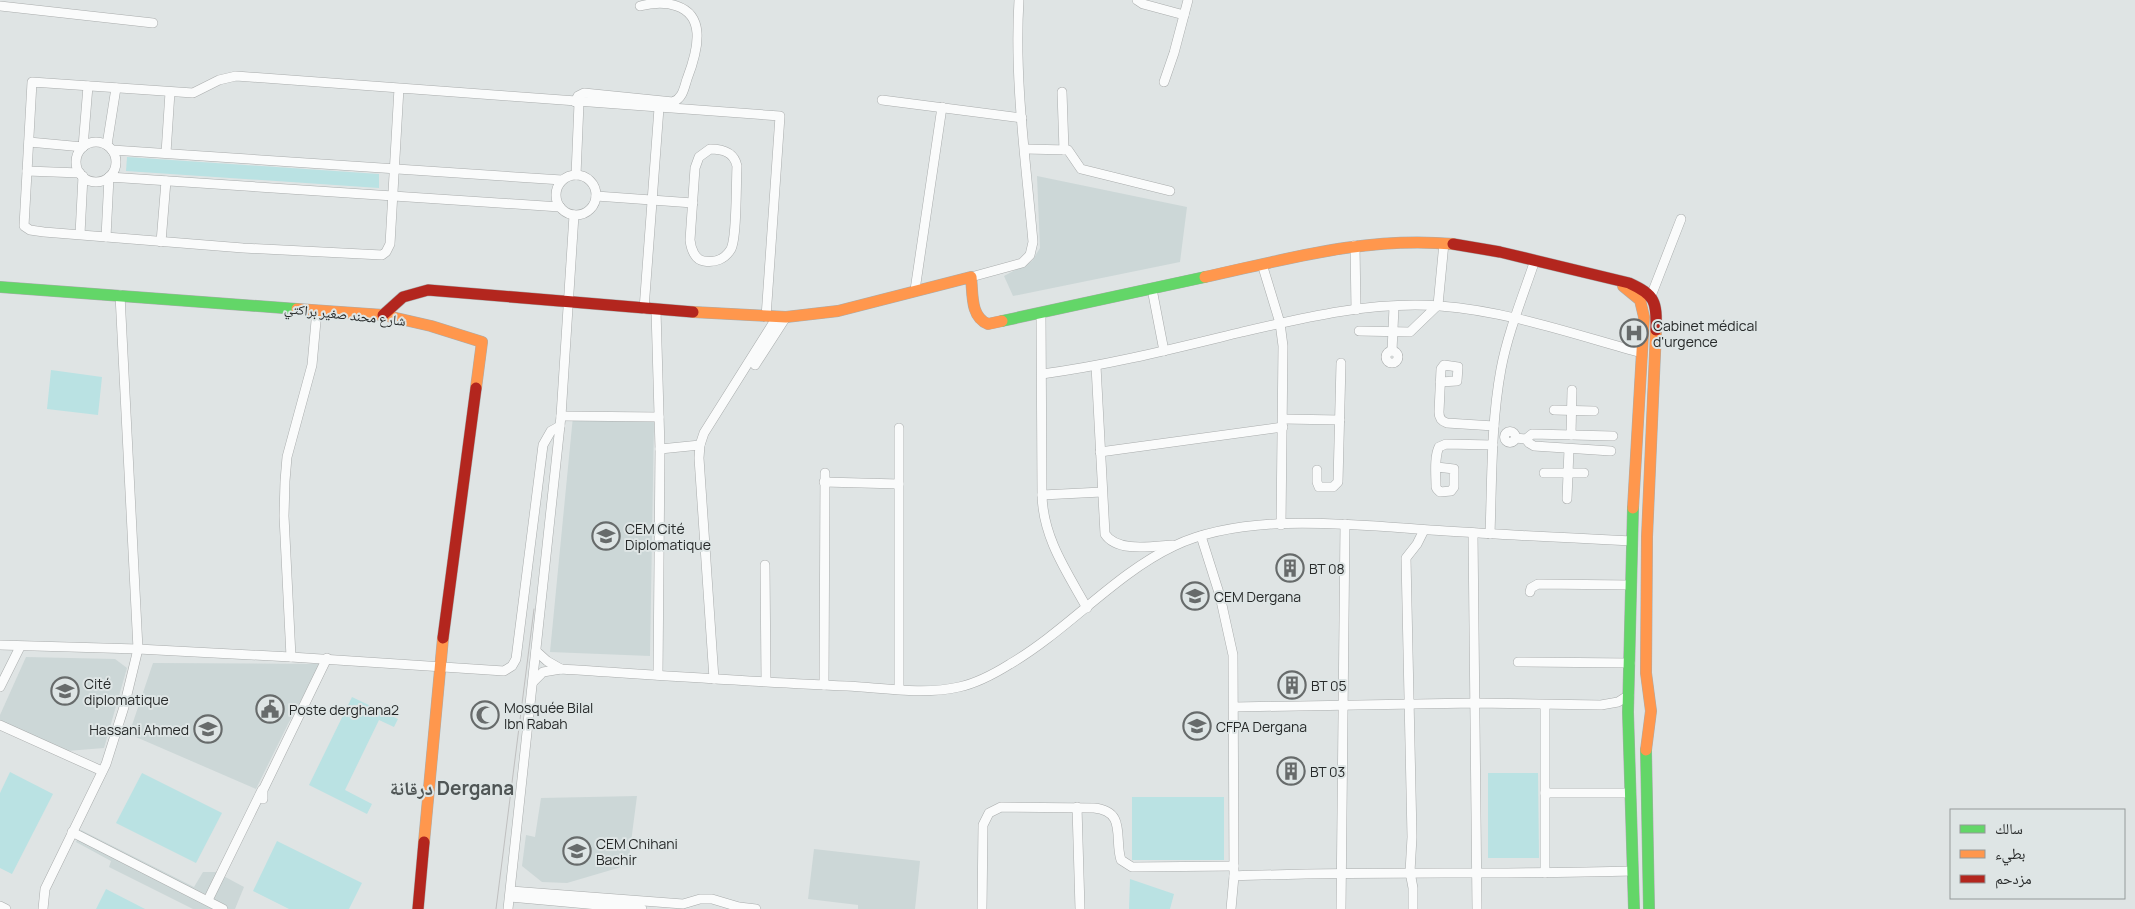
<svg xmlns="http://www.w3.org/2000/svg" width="2135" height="909" font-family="Manrope,'Noto Naskh Arabic',sans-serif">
<rect width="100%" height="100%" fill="#dfe4e4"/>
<g fill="#ccd7d7">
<polygon points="1037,176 1187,207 1180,262 1013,296 1004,276 1032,261 1040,248"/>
<polygon points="573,416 654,420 650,656 550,652"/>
<polygon points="26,657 115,659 127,668 104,748 67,751 0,720 0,715"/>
<polygon points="153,663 321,664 288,724 256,789 129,734"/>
<polygon points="637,796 628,865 567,883 542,882 522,866 526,835 535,837 541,798"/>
<polygon points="81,830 194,887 203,872 216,872 244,887 235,909 193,909 109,867 111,861 76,842"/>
<polygon points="814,849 920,861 915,909 858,909 858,905 808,899"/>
</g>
<g fill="#bae2e3">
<polygon points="127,157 379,174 379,188 126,171"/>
<polygon points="51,370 102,377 98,415 47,409"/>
<polygon points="352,697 398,719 394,727 379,720 345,790 372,804 367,814 309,785"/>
<polygon points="10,772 53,794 12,874 0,868 0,793"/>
<polygon points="142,773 222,813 196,863 116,823"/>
<polygon points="1488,773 1538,773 1539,858 1488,858"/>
<rect x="1132" y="797" width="92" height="63"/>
<polygon points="277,841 362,883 349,909 289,909 253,891"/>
<polygon points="1130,879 1174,894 1170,909 1129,909"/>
<polygon points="106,889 145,909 96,909"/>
</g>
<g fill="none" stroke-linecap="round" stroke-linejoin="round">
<g stroke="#a9acac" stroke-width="10">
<g id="street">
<polyline points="1137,0 1143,4 1184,15"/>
<polyline points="0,6 153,23"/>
<polyline points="1164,82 1174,53 1188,0"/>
<path d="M399,88L390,244L386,252L382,255L243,248L44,232L30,230L24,226L32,82L193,93L219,80L236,76C417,88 599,104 780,116L766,317"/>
<polyline points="1062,92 1064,150"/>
<polyline points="882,100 1022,118"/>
<path d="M575,102L578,96L584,93L673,102C683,98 684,88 687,79C692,66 698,48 697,33C695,3 664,0 640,6"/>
<polyline points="29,142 83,147 88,86"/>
<circle cx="96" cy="162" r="20"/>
<polyline points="107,145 116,88"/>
<path d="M710,149C723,149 734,152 737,166C736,183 737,237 731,249C725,259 715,263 704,261C695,260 691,249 690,240L695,168L699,157Z"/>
<polyline points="1025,149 1068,150 1081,169 1170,191"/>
<polyline points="112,150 562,180"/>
<polyline points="166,153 170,92"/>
<polyline points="27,171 80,173"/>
<polyline points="576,175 579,103"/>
<circle cx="576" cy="195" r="20"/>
<polyline points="596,196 693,203"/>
<polyline points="80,234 83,176"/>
<polyline points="106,237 109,177 560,207"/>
<polyline points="161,242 166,181"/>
<polyline points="1355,245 1356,310"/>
<polyline points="1262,264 1280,323 1283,346 1281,525"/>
<path d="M971,277L1022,263L1030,255L1033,242C1026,162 1014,80 1019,0"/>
<polyline points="1152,289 1164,351"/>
<polyline points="915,290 942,107"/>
<polyline points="1651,296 1681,219"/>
<polyline points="644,309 659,108"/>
<polyline points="656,310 660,449 658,675"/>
<path d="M1041,314L1042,495C1043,538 1067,572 1087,608"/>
<polyline points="1359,331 1410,332 1438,305 1444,243"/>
<polyline points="1392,351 1394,307"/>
<circle cx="1392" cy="357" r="6"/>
<polyline points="755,365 786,317"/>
<path d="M1096,366L1105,534C1117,553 1154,546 1173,545"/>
<path d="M1042,374C1110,365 1176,348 1242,332C1306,317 1374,301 1440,306C1508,311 1576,335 1642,353"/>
<path d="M1440,382L1457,381L1458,367L1444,365L1441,369L1439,412C1439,418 1441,421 1447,423L1494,426"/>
<polyline points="1554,410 1594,411"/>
<polyline points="561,416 659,417"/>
<polyline points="1283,419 1340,420"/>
<polyline points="899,428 899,688"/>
<circle cx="1510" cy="437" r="5.5"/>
<polyline points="1571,435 1572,390"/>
<polyline points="1515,438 1526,439 1532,434 1613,436"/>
<polyline points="1526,439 1529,443 1534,446 1611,451"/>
<polyline points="660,449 700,445"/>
<polyline points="1100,452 1283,427"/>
<path d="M1437,467L1454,469V487L1451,491L1440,492L1437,489L1436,487C1436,475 1434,457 1439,447L1446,444L1493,445"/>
<polyline points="1317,470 1317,482 1319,487 1333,487 1338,482 1341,363"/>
<polyline points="1544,473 1584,473"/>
<polyline points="824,482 899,484"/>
<polyline points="1042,495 1102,492"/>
<polyline points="1567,499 1569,449"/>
<polyline points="1473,533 1477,909"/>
<path d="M1490,534C1492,479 1491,423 1501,369C1508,332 1523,296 1535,260"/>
<polyline points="1201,536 1220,596 1233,655 1234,876 1231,909"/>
<polyline points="765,565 766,681"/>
<polyline points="1530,592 1531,588 1538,584 1631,585"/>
<polyline points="0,645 138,649 291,657 504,671 512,666 516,659 543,445 551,431 560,426"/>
<polyline points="536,651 547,661 561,669"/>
<polyline points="291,657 284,516 285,481 287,457 312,365 317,310"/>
<polyline points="1518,662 1630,663"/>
<polyline points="714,679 699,458 700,445 704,433 777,317"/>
<path d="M533,682L543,672L561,669C656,675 752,682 847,686C883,688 924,695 959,687C978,683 994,674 1010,664C1068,630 1115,574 1174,546C1250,510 1364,526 1446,531C1508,535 1570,538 1632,541"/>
<polyline points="824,685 825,473"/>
<polyline points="0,687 20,647"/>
<polyline points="1234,707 1475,703 1601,705 1618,702 1629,695"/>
<polyline points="0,725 102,771"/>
<polyline points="1545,793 1631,793"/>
<polyline points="263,799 263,790 327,658"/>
<polyline points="1077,807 1080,909"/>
<polyline points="72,832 223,909"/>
<polyline points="1545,873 1545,705"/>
<path d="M1234,876C1367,871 1500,875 1633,871"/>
<polyline points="511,891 683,904 700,899 712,899 739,907 756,909"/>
<polyline points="510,897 642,909"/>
<polyline points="208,900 262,790"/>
<polyline points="0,906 6,909"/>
<polyline points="43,909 45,889 106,764 124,707 138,649 120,295"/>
<polyline points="508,909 561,416 574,215"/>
<path d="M982,909L983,825L989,813L1001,807L1094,808C1127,811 1114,839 1121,860L1132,867L1234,866"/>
<polyline points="1341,909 1345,524"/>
<polyline points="1413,909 1413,888 1410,872 1412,837 1406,558 1417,544 1424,530"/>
</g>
</g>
<g stroke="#a9acac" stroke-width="12">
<g id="fast">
<polyline points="0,287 297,309"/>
<polyline points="1002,321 1205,277"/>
<polyline points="1633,508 1628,712 1634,909"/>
<polyline points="1646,750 1649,909"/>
</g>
</g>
<g stroke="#a9acac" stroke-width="12">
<g id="slow">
<path d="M1205,277C1288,259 1367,236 1453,244"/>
<polyline points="1623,286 1640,300 1644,317 1633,508"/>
<polyline points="297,309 383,315 431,326 482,342 476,388"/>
<path d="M693,312L786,317L838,311L971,277C973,293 970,317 988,324L1002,321"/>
<polyline points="1646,750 1651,711 1646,673 1647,537 1656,330"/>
<polyline points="424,842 443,638"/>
</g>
</g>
<g stroke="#a9acac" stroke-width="12">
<g id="jam">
<path d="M1453,244L1500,252L1629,283C1655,295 1657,301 1656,330"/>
<polyline points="383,315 403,297 428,290 693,312"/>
<polyline points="443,638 476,388"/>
<polyline points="418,909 424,842"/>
</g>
</g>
<use href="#street" stroke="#fafbfb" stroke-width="9"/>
<use href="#fast" stroke="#63d668" stroke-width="11"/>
<use href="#slow" stroke="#ff974d" stroke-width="11"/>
<use href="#jam" stroke="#b3261e" stroke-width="11"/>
<polyline stroke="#bfbfbf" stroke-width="1" points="496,909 534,609"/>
</g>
<defs>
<g id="hospital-ring" transform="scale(1.4375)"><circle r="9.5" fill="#dee5e5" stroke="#676b6b" stroke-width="1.5"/><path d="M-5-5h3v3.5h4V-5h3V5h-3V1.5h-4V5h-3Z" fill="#676b6b"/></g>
<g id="school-ring" transform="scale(1.4375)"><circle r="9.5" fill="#dee5e5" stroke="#676b6b" stroke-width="1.5"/><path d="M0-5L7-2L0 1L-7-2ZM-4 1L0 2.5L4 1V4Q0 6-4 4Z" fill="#676b6b"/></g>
<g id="building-ring" transform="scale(1.4375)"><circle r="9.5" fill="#dee5e5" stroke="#676b6b" stroke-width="1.5"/><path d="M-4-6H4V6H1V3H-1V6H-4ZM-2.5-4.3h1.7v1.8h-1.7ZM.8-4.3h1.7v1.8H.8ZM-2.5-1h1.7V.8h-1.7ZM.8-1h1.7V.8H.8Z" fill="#676b6b"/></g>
<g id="civic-ring" transform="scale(1.4375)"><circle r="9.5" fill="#dee5e5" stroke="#676b6b" stroke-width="1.5"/><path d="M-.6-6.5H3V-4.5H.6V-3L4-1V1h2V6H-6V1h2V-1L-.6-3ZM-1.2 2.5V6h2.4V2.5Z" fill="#676b6b"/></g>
<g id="mosque-ring" transform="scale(1.4375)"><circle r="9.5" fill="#dee5e5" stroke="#676b6b" stroke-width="1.5"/><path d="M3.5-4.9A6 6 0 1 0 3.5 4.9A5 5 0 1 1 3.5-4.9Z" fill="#676b6b"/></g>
<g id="university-ring" transform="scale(1.4375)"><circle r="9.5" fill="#dee5e5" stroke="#676b6b" stroke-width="1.5"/><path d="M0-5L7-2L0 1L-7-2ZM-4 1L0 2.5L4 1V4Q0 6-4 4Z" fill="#676b6b"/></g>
</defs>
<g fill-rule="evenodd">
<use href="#hospital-ring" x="1634" y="333"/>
<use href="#school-ring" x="606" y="536"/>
<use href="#building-ring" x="1290" y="568"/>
<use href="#school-ring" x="1195" y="596"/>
<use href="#building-ring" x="1292" y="685"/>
<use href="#school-ring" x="65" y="691"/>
<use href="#civic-ring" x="270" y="709"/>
<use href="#mosque-ring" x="485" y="715"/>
<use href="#university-ring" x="1197" y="726"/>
<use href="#school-ring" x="208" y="729"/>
<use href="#building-ring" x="1291" y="771"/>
<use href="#school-ring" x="577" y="851"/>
</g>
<g text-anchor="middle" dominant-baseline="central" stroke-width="4" stroke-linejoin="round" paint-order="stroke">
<g font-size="14" fill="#272a2a" stroke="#dee5e5">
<text transform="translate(345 314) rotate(6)">شارع محند صغير براكتي</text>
</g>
<g font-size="14" fill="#272a2a" stroke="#dee5e5" text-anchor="start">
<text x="1653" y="325">Cabinet médical<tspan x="1653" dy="16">d'urgence</tspan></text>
<text x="625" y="528">CEM Cité<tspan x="625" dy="16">Diplomatique</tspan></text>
<text x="1309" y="568">BT 08</text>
<text x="1214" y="596">CEM Dergana</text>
<text x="84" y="683">Cité<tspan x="84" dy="16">diplomatique</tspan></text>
<text x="1311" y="685">BT 05</text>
<text x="504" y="707">Mosquée Bilal<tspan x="504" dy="16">Ibn Rabah</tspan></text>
<text x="289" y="709">Poste derghana2</text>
<text x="1216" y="726">CFPA Dergana</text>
<text x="189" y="729" text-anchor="end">Hassani Ahmed</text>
<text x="1310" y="771">BT 03</text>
<text x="596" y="843">CEM Chihani<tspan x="596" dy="16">Bachir</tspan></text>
</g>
<g font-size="19" font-weight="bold" fill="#4f5555" stroke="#dee5e5">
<text x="452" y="788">درقانة Dergana</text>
</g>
</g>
<rect x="1950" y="809" width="175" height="90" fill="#dee5e5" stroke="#959a9a"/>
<rect x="1960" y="825" width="25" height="8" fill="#63d668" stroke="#959a9a"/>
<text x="1995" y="834" font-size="15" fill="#272a2a">سالك</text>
<rect x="1960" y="850" width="25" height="8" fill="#ff974d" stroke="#959a9a"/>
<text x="1995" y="859" font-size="15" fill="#272a2a">بطيء</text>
<rect x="1960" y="875" width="25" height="8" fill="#b3261e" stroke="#959a9a"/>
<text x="1995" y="884" font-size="15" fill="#272a2a">مزدحم</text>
</svg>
